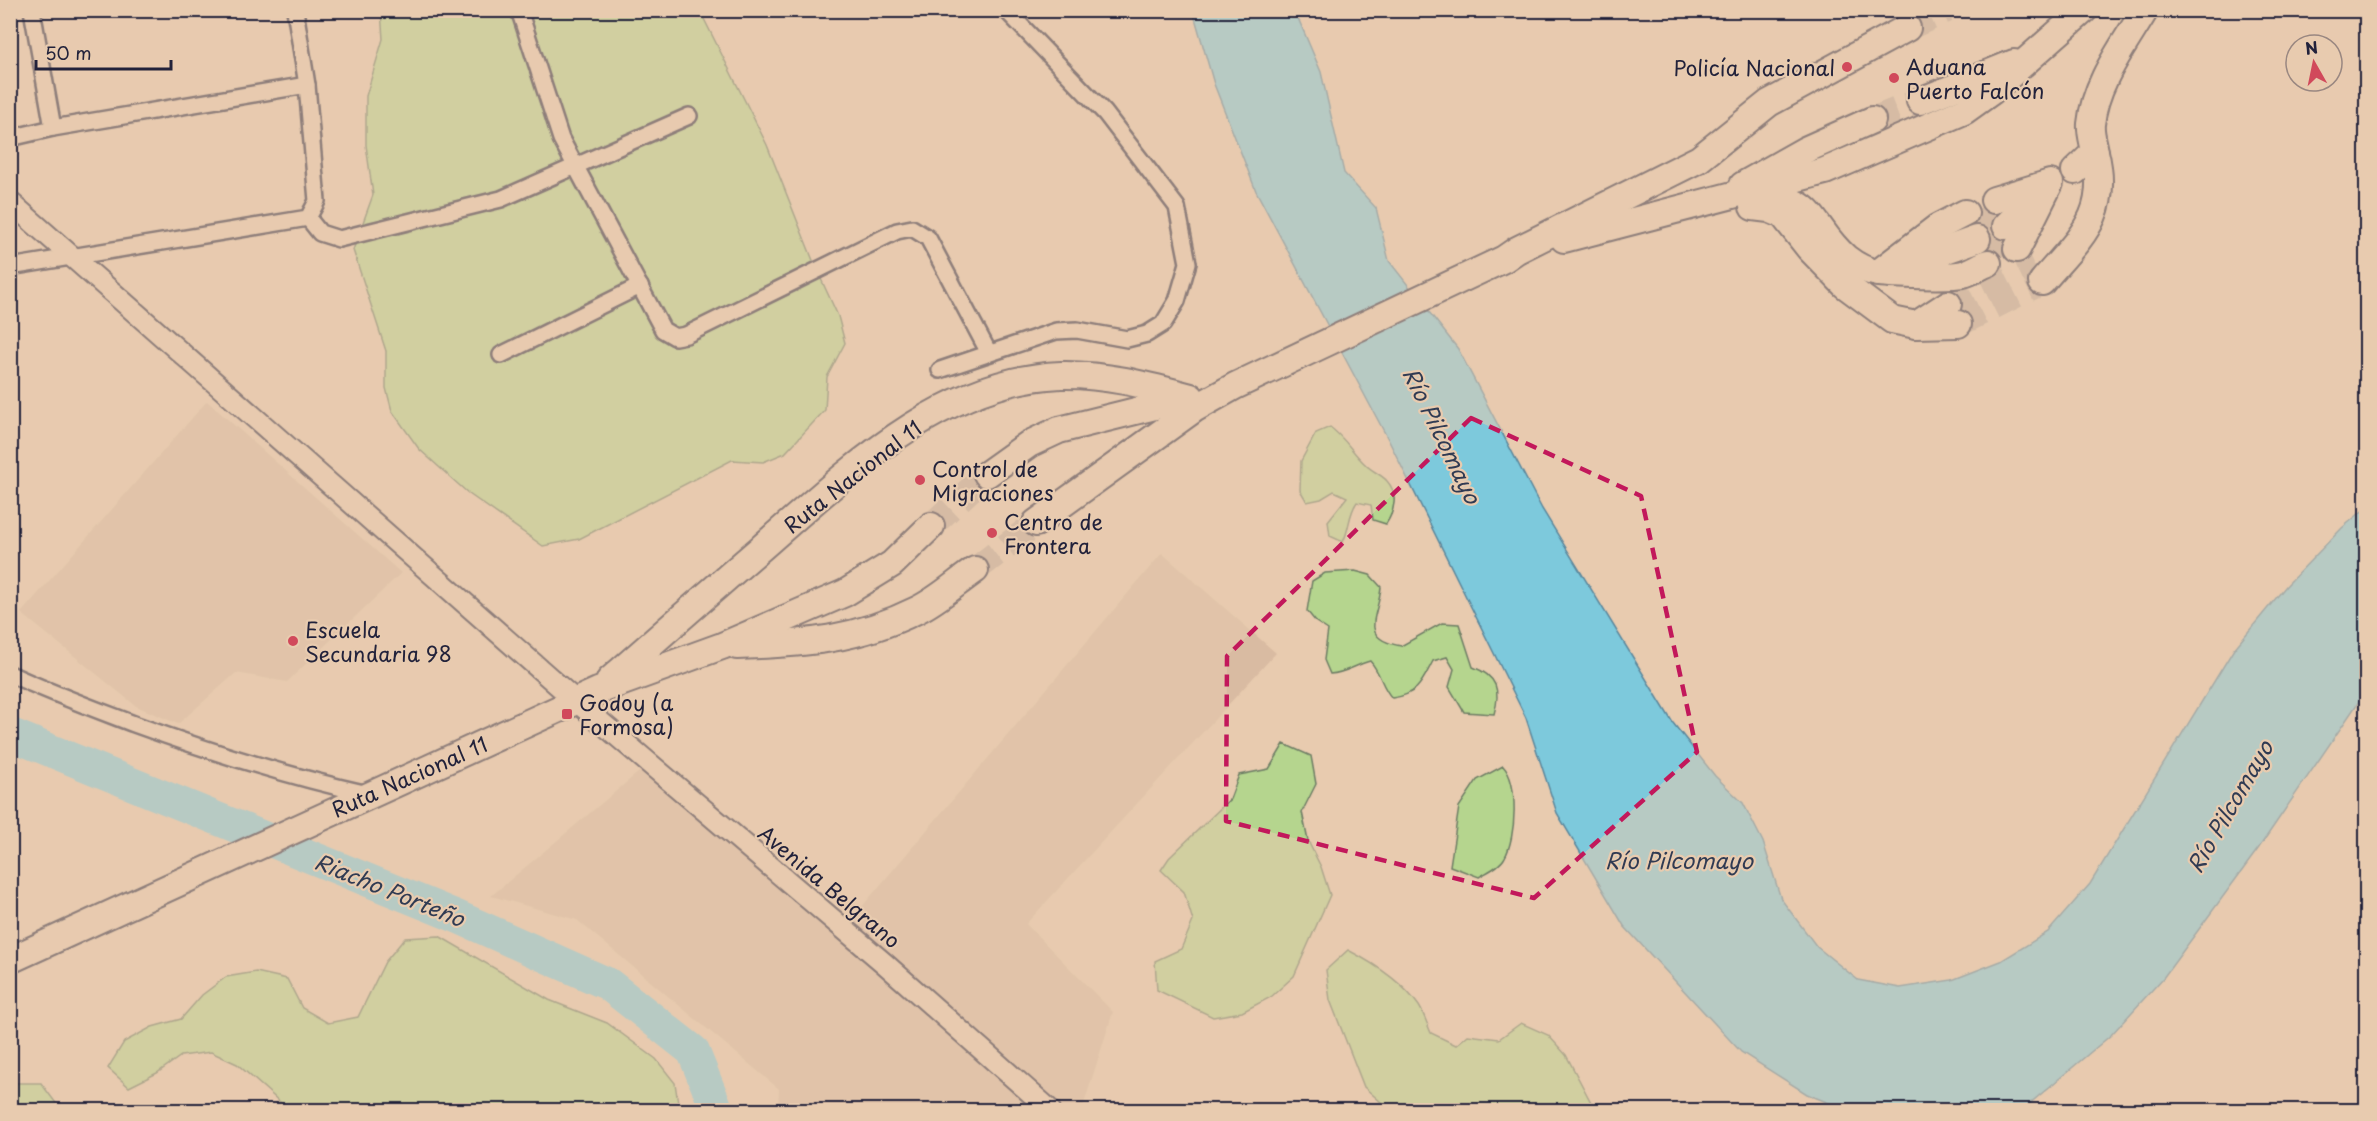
<svg xmlns="http://www.w3.org/2000/svg" width="2377" height="1121" font-family="'Playpen Sans',sans-serif">
<rect width="100%" height="100%" fill="#e8cbaf"/>
<filter id="ink" filterUnits="userSpaceOnUse"><feTurbulence type="fractalNoise" baseFrequency=".0167" numOctaves="2"/><feDisplacementMap in="SourceGraphic" scale="12" xChannelSelector="R" yChannelSelector="G"/><feConvolveMatrix kernelMatrix="1 2 1 2 8 2 1 2 1" color-interpolation-filters="sRGB"/></filter>
<g filter="url(#ink)">
<g fill="#d9bba2">
<polygon points="207,401 401,573 287,682 236,673 178,724 136,706 21,613"/>
<polygon points="1162,553 1276,653 1026,924 1113,1012 1082,1110 778,1110 779,1089 577,920 491,896 640,771 837,936"/>
</g>
<g fill="#b5d58e" stroke="#6c7c64" stroke-width="1.5">
<polygon points="381,11 700,11 767,145 816,268 838,316 845,343 827,377 825,410 785,453 763,462 732,460 579,539 543,546 469,494 419,449 392,411 386,388 386,351 353,250 373,195 366,145 366,96 383,39"/>
<path d="M1330,427C1346,439 1352,452 1365,464C1371,471 1381,474 1387,481C1399,494 1394,512 1386,524L1373,520L1371,505L1357,502C1348,515 1350,528 1343,542L1330,536L1328,521L1347,497L1334,491L1321,499L1307,502L1300,490L1301,461L1316,433Z"/>
<path d="M1355,571L1370,575L1381,587C1379,616 1357,638 1401,646L1442,623L1459,624L1473,667C1497,676 1501,690 1494,714L1464,712L1449,687L1454,669L1447,657L1433,661C1422,682 1418,695 1392,698C1381,686 1381,673 1370,661C1355,665 1346,673 1330,674L1324,660L1328,630L1316,622L1307,611L1312,581L1325,573Z"/>
<polygon points="1284,744 1311,756 1316,784 1302,812 1308,841 1321,867 1330,895 1294,976 1271,997 1242,1012 1213,1017 1157,990 1155,961 1181,949 1193,921 1184,892 1161,870 1169,858 1230,799 1239,775 1269,769"/>
<path d="M1503,766C1519,783 1516,837 1505,857C1501,866 1487,872 1479,877L1450,866L1459,807L1477,780Z"/>
<polygon points="439,936 549,1000 607,1023 656,1059 675,1083 679,1110 289,1110 237,1064 211,1052 181,1056 157,1073 129,1087 108,1068 124,1042 152,1027 181,1019 202,995 226,977 256,972 287,979 302,1008 328,1023 358,1017 385,962 405,938"/>
<path d="M1348,950C1373,963 1402,981 1419,1006C1424,1014 1427,1024 1431,1033L1456,1045L1468,1035L1499,1039L1521,1023L1548,1035L1566,1055L1595,1110H1390L1364,1087L1330,1000L1326,970Z"/>
<polygon points="11,1083 41,1083 61,1110 11,1110"/>
</g>
<polygon fill="#7dc9dc" stroke="#59869c" stroke-width="1.5" points="1193,11 1295,11 1321,72 1344,173 1376,208 1389,261 1458,349 1542,509 1673,723 1715,776 1743,803 1763,842 1781,899 1817,947 1858,980 1900,988 1952,980 2001,961 2048,932 2090,884 2234,649 2286,586 2342,528 2366,508 2366,691 2258,849 2163,978 2111,1035 2022,1110 1846,1110 1807,1094 1741,1052 1624,926 1557,813 1526,718 1388,439 1256,191 1214,84"/>
<g fill="none" stroke-linecap="round" stroke-linejoin="round">
<polyline stroke="#7dc9dc" stroke-width="33" points="10,734 458,917 608,984 693,1051 717,1110"/>
<g stroke="#c0a998" stroke-width="26" stroke-dasharray="26 13" stroke-linecap="butt">
<polyline points="1907,28 1947,10"/>
<polyline points="1872,120 1920,101"/>
<polyline points="1971,226 2000,213"/>
<polyline points="1983,251 2012,238"/>
<polyline points="1948,304 2033,263"/>
<polyline points="1958,324 2042,282"/>
<polyline points="931,526 987,474"/>
<polyline points="975,570 1036,523"/>
</g>
<g stroke="#22223b" stroke-width="20">
<g id="minor">
<polyline points="32,10 53,128"/>
<polyline points="519,10 561,139 663,330 675,337 686,335 897,231 912,228 928,238 989,353"/>
<polyline points="10,138 53,128 307,85"/>
<polyline points="308,218 320,233 339,239 501,199 689,116"/>
<polyline points="10,267 308,218 317,201 307,85 295,10"/>
<polyline points="501,355 640,286"/>
<polyline points="940,370 1056,331 1077,330 1127,339 1147,334 1163,324 1177,301 1188,263 1177,207 1105,113 1006,10"/>
<path d="M10,674C51,693 92,708 134,724C211,752 287,776 368,794"/>
</g>
</g>
<g stroke="#22223b" stroke-width="24">
<polyline id="tertiary" points="10,202 576,701 884,963 1050,1110"/>
</g>
<g stroke="#22223b" stroke-width="30">
<g id="trunk">
<polyline points="1920,101 2014,63"/>
<path d="M2075,171L2095,152C2094,144 2090,133 2091,124C2095,82 2124,46 2145,10"/>
<polyline points="1743,185 1805,150 1872,120"/>
<path d="M1756,198C1817,194 1809,226 1846,258C1855,265 1868,272 1879,273C1893,275 1951,277 1963,274C1971,272 1980,266 1988,263"/>
<polyline points="1994,200 2047,184"/>
<polyline points="1753,207 1769,209 1783,215 1809,248 1845,285 1892,320 1916,325 1958,324"/>
<polyline points="2006,226 2035,197"/>
<polyline points="1564,239 1825,171 1964,111 1992,91 2084,10"/>
<polyline points="2017,249 2050,183"/>
<polyline points="1901,266 1977,239"/>
<polyline points="1878,273 1938,227 1965,213"/>
<path d="M2042,282C2079,238 2111,216 2095,152"/>
<polyline points="1916,325 1948,304"/>
<polyline points="987,474 1029,444 1059,430 1188,398"/>
<polyline points="1036,523 1194,409 1235,386 1504,259 1517,250 1699,159 1769,103 1907,28"/>
<path d="M737,646C803,644 857,640 917,610C938,600 956,583 975,570"/>
<path d="M610,680C660,636 710,592 760,549C846,474 940,380 1061,375C1106,374 1149,386 1191,397"/>
<polyline points="10,960 598,691 722,646 845,593 892,564 931,526"/>
</g>
</g>
<use href="#minor" stroke="#e8cbaf" stroke-width="15"/>
<use href="#tertiary" stroke="#e8cbaf" stroke-width="20"/>
<use href="#trunk" stroke="#e8cbaf" stroke-width="26"/>
</g>
</g>
<path d="M0 0H2377V1121H0ZM1471,418L1641,496L1697,752L1534,898L1226,821L1227,656Z" fill="#e8cbaf" fill-opacity=".55" fill-rule="evenodd"/>
<path fill="none" stroke="#c2185b" stroke-width="4.5" stroke-dasharray="12 8" stroke-linejoin="round" d="M1471,418L1641,496L1697,752L1534,898L1226,821L1227,656Z"/>
<g fill="#d1495b" stroke="#e8cbaf" stroke-width="2">
<circle cx="1847" cy="67" r="6"/>
<circle cx="1894" cy="78" r="6"/>
<circle cx="920" cy="480" r="6"/>
<circle cx="992" cy="533" r="6"/>
<circle cx="293" cy="641" r="6"/>
<rect x="561" y="708" width="12" height="12" rx="3"/>
</g>
<g text-anchor="middle" dominant-baseline="central" stroke-width="4.5" stroke-linejoin="round" paint-order="stroke">
<g font-size="21" fill="#22223b" stroke="#e8cbaf" text-anchor="start">
<text x="1906" y="66">Aduana<tspan x="1906" dy="24">Puerto Falcón</tspan></text>
<text x="1835" y="67" text-anchor="end">Policía Nacional</text>
<text x="932" y="468">Control de<tspan x="932" dy="24">Migraciones</tspan></text>
<text x="1004" y="521">Centro de<tspan x="1004" dy="24">Frontera</tspan></text>
<text x="305" y="629">Escuela<tspan x="305" dy="24">Secundaria 98</tspan></text>
<text x="579" y="702">Godoy (a<tspan x="579" dy="24">Formosa)</tspan></text>
</g>
<g font-size="21" fill="#22223b" stroke="#e8cbaf">
<text transform="translate(852 476) rotate(-38)">Ruta Nacional 11</text>
<text transform="translate(409 776) rotate(-24)">Ruta Nacional 11</text>
<text transform="translate(830 886) rotate(40)">Avenida Belgrano</text>
</g>
<g font-size="22" font-style="italic" fill="#303b53" stroke="#e8cbaf">
<text transform="translate(1443 435) rotate(64)">Río Pilcomayo</text>
<text transform="translate(2229 806) rotate(-60)">Río Pilcomayo</text>
<text x="1679" y="859">Río Pilcomayo</text>
<text transform="translate(390 889) rotate(22)">Riacho Porteño</text>
</g>
</g>
<rect width="2377" height="1121" fill="none" stroke="#e8cbaf" stroke-width="36"/>
<rect x="18" y="18" width="2341" height="1085" fill="none" stroke="#22223b" stroke-width="2" filter="url(#ink)"/>
<g transform="translate(2314 63) rotate(351)"><circle r="28" fill="#e8cbaf" stroke="#998781" stroke-width="1.5"/>
<path d="M0-4.5L10 22L0 15L-10 22Z" fill="#d1495b"/>
<text y="-9" font-size="16" font-weight="bold" text-anchor="middle" fill="#22223b">N</text>
</g>
<path d="M36 60v9h135v-9" fill="none" stroke="#22223b" stroke-width="3"/>
<text x="45" y="60" font-size="18" fill="#22223b" stroke="#e8cbaf" stroke-width="4.5" paint-order="stroke">50 m</text>
</svg>
